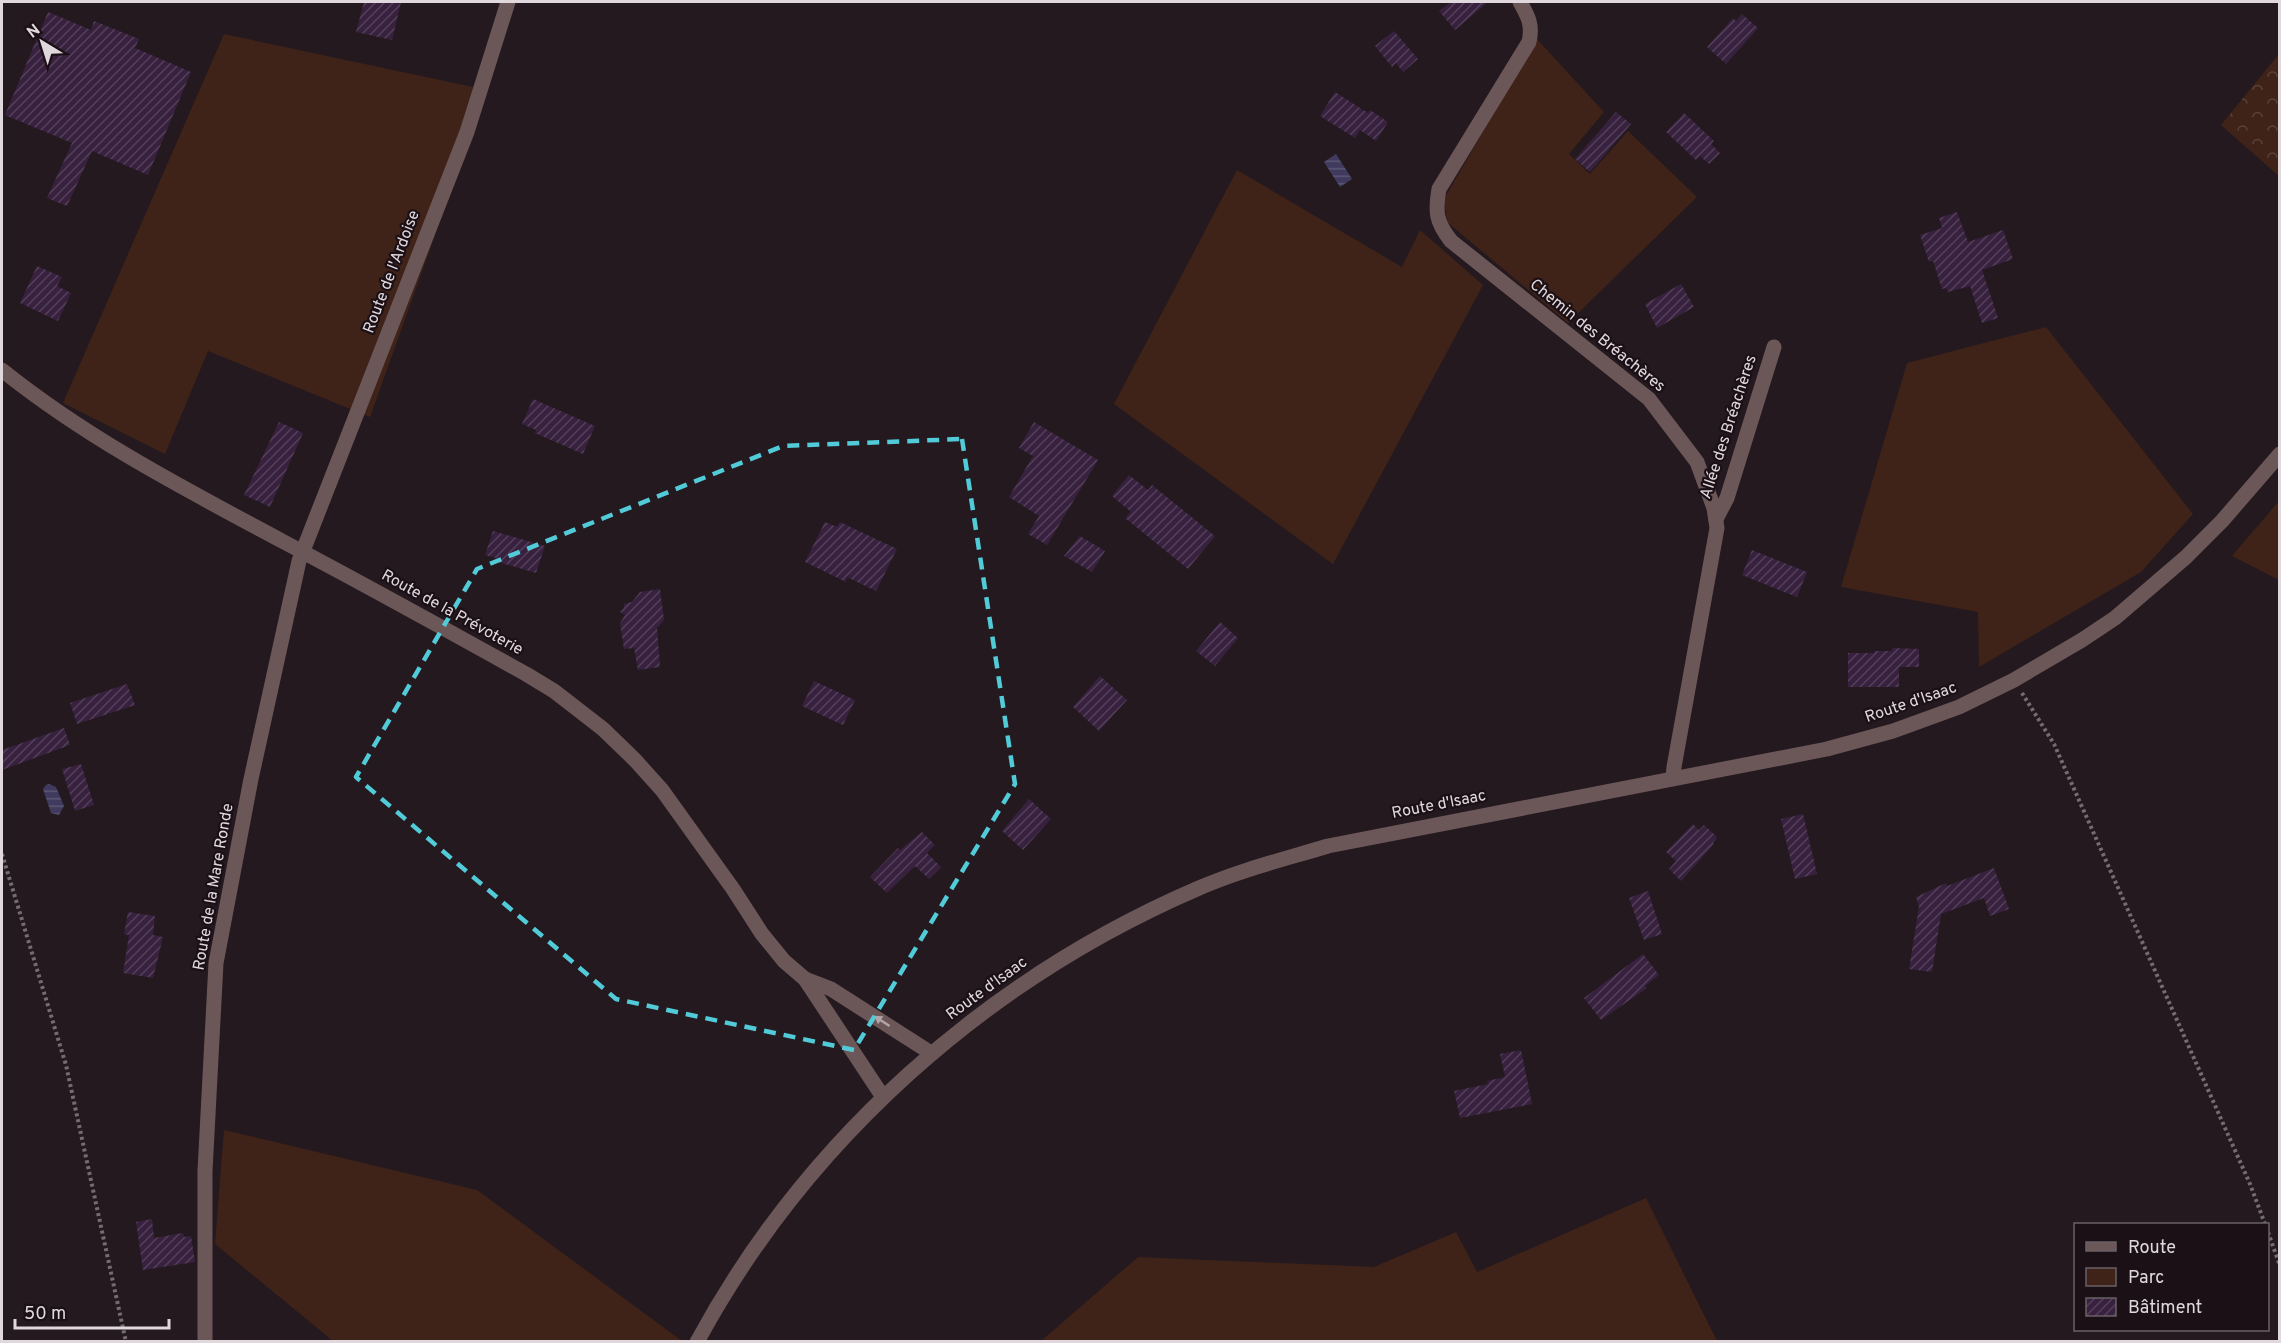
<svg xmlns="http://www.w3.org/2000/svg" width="2281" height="1343" font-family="Overpass,sans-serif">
<defs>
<pattern id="forest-crowns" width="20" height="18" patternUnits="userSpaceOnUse" patternTransform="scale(1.5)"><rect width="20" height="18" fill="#3f2318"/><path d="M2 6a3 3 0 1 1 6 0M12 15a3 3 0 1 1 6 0" fill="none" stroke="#5a4239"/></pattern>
<pattern id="water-rules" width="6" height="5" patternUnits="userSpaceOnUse" patternTransform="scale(1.5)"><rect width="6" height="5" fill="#403b5e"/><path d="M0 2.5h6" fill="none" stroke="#5b5774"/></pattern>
<pattern id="building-hatch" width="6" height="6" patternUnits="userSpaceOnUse" patternTransform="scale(1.5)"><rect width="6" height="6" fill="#38213f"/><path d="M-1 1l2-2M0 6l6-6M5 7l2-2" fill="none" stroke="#54405a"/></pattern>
</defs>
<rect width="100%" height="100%" fill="#24191f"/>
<g fill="#3f2318">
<polygon points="224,34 487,90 370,417 208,351 165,454 63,403"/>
<polygon points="1537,39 1604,112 1569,154 1590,174 1628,131 1697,197 1568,323 1447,222 1444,199"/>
<polygon points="1237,170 1402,267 1420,230 1483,285 1333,564 1114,404"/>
<polygon points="2046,327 2193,514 2141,572 1979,667 1978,612 1841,587 1907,363"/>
<polygon points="2279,501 2279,580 2232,556"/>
<polygon points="224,1130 477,1190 682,1341 333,1341 215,1244"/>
<polygon points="1646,1198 1717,1341 1041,1341 1138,1257 1374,1267 1456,1232 1477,1272"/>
</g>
<polygon fill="url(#forest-crowns)" points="2279,54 2279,176 2221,125"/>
<g fill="url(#water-rules)">
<polygon points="1336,154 1352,179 1340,187 1324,162"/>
<polygon points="49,784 56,787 64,806 59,815 51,813 43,789 46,785"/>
</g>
<g fill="url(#building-hatch)">
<polygon points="364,2 401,2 392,40 356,32"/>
<polygon points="1451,2 1488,2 1455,30 1439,11"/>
<polygon points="48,12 91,30 94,21 139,39 135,48 191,72 148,175 92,151 67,206 47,198 72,143 5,115"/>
<polygon points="1742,14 1758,28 1726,64 1707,47 1733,18 1736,21"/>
<polygon points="1394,31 1418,59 1403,72 1396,63 1392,67 1375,46"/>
<polygon points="1335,92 1368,113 1370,110 1388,122 1376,141 1360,130 1355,138 1320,116"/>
<polygon points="1616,112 1631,124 1590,172 1575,159"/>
<polygon points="1684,113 1714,141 1711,144 1720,153 1709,164 1700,156 1696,160 1666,132"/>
<polygon points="1957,212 1968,242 2003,230 2013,259 1982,270 1998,318 1982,323 1970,286 1948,292 1946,288 1942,289 1933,261 1929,262 1920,235 1942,228 1939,218"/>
<polygon points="37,266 62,277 57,286 71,293 58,321 20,303"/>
<polygon points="1681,284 1694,307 1657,328 1645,304"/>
<polygon points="533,399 595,426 583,454 535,433 536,430 522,424"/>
<polygon points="279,422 303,433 270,507 244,495"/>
<polygon points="1034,422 1098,460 1047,545 1028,534 1039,516 1009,497 1033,456 1019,448"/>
<polygon points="1129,475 1148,490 1152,485 1215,536 1188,569 1125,518 1131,512 1112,496"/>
<polygon points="825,522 837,527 840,522 897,549 876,591 847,577 846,582 805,562"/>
<polygon points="493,531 545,546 536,573 495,561 496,558 485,555"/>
<polygon points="1080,536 1105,551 1092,572 1064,556"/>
<polygon points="1752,550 1807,572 1797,597 1742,575"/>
<polygon points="660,589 664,620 657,628 660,667 638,670 634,648 624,649 620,623 625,615 620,612 624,608 624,604 632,602 640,592"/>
<polygon points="1220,622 1238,638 1215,666 1196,651"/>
<polygon points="1892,648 1919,649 1919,667 1899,667 1899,687 1848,687 1848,653 1874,653 1874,651 1892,651"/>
<polygon points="1100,676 1127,700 1099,731 1073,707"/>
<polygon points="814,681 855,700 843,725 802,706"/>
<polygon points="127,684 135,705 77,724 70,703"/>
<polygon points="64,728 70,745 2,770 2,750"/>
<polygon points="81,764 94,805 75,811 62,769"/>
<polygon points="1029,799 1051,819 1023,850 1002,831"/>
<polygon points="1803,814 1817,874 1795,879 1781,819"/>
<polygon points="1693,824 1699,830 1704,825 1717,837 1713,843 1714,844 1681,881 1669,869 1676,861 1666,852"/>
<polygon points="922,832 935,845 927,853 941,867 929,879 915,866 887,893 870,877 898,848 900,850"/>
<polygon points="1994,868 2009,909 1990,916 1984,898 1941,914 1932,972 1909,969 1919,907 1916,897 1946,883 1947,886"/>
<polygon points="1648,891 1662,934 1644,940 1629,898"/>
<polygon points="128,912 155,916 153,935 163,937 153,978 123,973 129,935 124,934"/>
<polygon points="1643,954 1659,975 1645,986 1647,988 1601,1020 1584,998"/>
<polygon points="1521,1050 1532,1104 1460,1118 1454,1091 1488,1084 1487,1081 1505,1077 1500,1054"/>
<polygon points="152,1219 154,1238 183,1233 184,1237 191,1236 195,1262 143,1270 136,1222"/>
</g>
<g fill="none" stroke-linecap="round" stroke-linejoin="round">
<g stroke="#756c71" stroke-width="4" stroke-dasharray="3 3" stroke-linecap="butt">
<polyline points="2022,693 2054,744 2250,1184 2265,1224"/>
<polyline points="2,854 66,1065 126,1342"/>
<polyline points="2268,1232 2280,1266"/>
</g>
<g stroke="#6c5758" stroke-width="15">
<path d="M1520,2C1528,16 1533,25 1529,42L1439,189C1435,212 1436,222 1451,241L1649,399L1697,462L1714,508L1717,528L1674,767L1673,778"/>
<path d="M2,370C88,439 185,489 282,541C364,584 445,629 526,674L554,691L603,729L635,760L662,790L733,889L762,934L784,961L805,979L883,1097"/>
<polyline points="1716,519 1727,498 1774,347"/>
<polyline points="805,979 831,989 931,1053"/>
<polyline points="205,1342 205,1171 216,963 251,779 299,561 467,132 508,2"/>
<path d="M697,1342C807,1139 987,979 1199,888C1240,870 1285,859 1328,846L1827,749L1893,731L1959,707L2014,680L2082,640L2115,618L2186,557L2222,521L2280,454"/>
</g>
</g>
<defs><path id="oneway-solid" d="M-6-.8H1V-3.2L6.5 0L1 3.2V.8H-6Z" transform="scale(1.5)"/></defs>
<use fill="#b2a4a7" href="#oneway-solid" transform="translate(882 1021) rotate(-147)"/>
<path fill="none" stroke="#52cbd8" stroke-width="4.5" stroke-dasharray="12 8" stroke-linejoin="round" d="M962,439L1015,784L854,1050L616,999L356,777L477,569L783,446Z"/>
<g text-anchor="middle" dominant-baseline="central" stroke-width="4.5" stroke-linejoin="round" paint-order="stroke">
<g font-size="16" fill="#e0d8dc" stroke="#1b1016">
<text transform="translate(392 272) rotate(-69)">Route de l'Ardoise</text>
<text transform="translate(1597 336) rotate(39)">Chemin des Bréachères</text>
<text transform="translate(1729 427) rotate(-72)">Allée des Bréachères</text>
<text transform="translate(452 613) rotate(29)">Route de la Prévoterie</text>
<text transform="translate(1911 703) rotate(-19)">Route d'Isaac</text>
<text transform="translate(1439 805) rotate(-11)">Route d'Isaac</text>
<text transform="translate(214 887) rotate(-80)">Route de la Mare Ronde</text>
<text transform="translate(987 989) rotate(-36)">Route d'Isaac</text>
</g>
</g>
<rect width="2281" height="1343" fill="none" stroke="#e0d8dc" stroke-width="6"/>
<rect x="2074" y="1223" width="195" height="108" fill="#1b1016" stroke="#6a6065" stroke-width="1.5"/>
<rect x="2086" y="1242" width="30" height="9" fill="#6c5758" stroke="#6a6065" stroke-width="1.5"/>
<text x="2128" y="1253" font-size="18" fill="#e0d8dc">Route</text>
<rect x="2086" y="1268" width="30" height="18" fill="#3f2318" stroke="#6a6065" stroke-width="1.5"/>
<text x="2128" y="1283" font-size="18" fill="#e0d8dc">Parc</text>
<rect x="2086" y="1298" width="30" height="18" fill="url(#building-hatch)" stroke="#6a6065" stroke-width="1.5"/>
<text x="2128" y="1313" font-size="18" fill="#e0d8dc">Bâtiment</text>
<g transform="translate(42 42) rotate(322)" stroke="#1b1016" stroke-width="4.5" paint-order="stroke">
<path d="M0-4.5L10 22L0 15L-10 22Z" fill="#e0d8dc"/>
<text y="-9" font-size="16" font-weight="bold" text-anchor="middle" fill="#e0d8dc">N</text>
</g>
<path d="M15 1319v9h154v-9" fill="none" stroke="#e0d8dc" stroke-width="3"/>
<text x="24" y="1319" font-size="18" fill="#e0d8dc" stroke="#1b1016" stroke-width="4.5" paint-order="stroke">50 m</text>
</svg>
